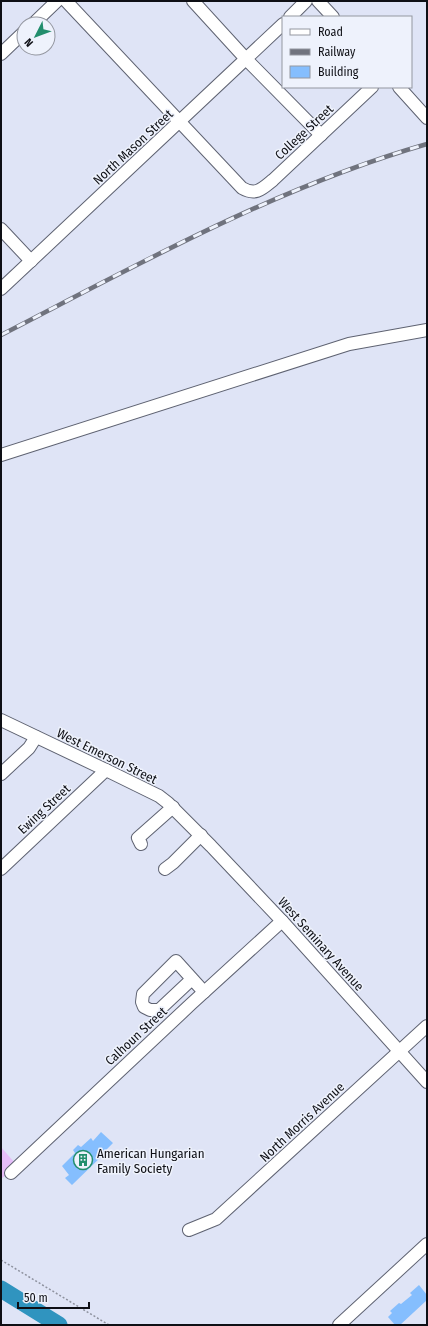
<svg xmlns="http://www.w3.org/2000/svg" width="428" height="1326" font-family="'Fira Sans Condensed',sans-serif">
<rect width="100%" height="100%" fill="#dfe4f6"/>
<polygon fill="#e6bef8" points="1,1147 14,1162 7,1168 8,1173 1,1179"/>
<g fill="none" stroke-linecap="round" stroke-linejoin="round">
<polyline stroke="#3094bf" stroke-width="17" points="1,1289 59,1325"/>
</g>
<g fill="#85befe">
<polygon points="101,1132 113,1143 104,1152 105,1153 72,1185 65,1178 69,1175 62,1166 75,1153 73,1150 78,1145 81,1147 91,1138 93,1141"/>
<polygon points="419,1285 427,1295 427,1300 400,1325 395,1325 388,1317 392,1313 390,1311 399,1303 401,1304 412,1295 410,1293"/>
</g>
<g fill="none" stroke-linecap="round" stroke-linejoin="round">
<g stroke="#5e6271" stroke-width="14">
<g id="minor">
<path d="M66,1L242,188C256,196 262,189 273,180L372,87"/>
<polyline points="193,1 246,59 321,135"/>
<polyline points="318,1 333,17"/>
<polyline points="290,17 306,1"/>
<polyline points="33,24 57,1"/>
<polyline points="1,54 24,32"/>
<polyline points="399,87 427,118"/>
<polyline points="1,229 31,261"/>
<polyline points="1,289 283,24"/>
<polyline points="1,455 349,344 427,330"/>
<polyline points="1,720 106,770 159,796 168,803 211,846 282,921 427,1082"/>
<polyline points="1,774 29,748 36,737"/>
<polyline points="141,844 138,838 173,807"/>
<polyline points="1,869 106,770"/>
<polyline points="165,869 173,863 201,835"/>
<polyline points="192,979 159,1010 150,1010 144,1007 142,1002 143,994 176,961 204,992"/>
<polyline points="11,1173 191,1004 282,921"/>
<polyline points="189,1230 216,1219 427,1026"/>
<polyline points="339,1325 427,1244"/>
</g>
</g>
<polyline stroke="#8e929f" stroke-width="1.5" stroke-dasharray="2 2" stroke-linecap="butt" points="1,1260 109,1325"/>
<use href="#minor" stroke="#fff" stroke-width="12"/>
<g stroke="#70737e" stroke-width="4.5">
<path id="rail" d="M1,335C139,264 277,187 427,144"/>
</g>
<use href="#rail" stroke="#eef2fc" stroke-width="3" stroke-dasharray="9" stroke-linecap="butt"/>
</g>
<defs>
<g id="building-ring" transform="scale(1)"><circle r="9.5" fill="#eef2fc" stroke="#228e6d" stroke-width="1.5"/><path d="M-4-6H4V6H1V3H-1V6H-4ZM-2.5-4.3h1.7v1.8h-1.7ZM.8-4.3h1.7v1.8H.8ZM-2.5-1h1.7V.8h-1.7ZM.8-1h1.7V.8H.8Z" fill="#228e6d"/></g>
</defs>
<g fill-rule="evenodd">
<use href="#building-ring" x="83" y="1160"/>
</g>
<g text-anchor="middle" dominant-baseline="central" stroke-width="3" stroke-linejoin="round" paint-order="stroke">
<g font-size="13" fill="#0e0f15" stroke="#eef2fc">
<text transform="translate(304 132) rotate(-43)">College Street</text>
<text transform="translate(133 147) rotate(-43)">North Mason Street</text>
<text transform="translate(107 756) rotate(26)">West Emerson Street</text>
<text transform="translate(44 809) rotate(-43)">Ewing Street</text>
<text transform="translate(321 944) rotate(48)">West Seminary Avenue</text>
<text transform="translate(136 1036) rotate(-43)">Calhoun Street</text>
<text transform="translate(302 1122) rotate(-43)">North Morris Avenue</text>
</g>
<g font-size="13" fill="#0e0f15" stroke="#eef2fc" text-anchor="start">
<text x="97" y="1153">American Hungarian<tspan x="97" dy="15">Family Society</tspan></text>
</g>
</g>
<rect width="428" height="1326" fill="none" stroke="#0e0f15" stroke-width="4"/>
<rect x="282" y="16" width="130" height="72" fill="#eef2fc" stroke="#9497a0"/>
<rect x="290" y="29" width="20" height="6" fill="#ffffff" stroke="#9497a0"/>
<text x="318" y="36" font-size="12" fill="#0e0f15">Road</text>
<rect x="290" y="49" width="20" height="6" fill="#70737e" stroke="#9497a0"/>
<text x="318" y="56" font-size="12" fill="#0e0f15">Railway</text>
<rect x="290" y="66" width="20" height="12" fill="#85befe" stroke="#9497a0"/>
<text x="318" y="76" font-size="12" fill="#0e0f15">Building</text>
<g transform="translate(36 36) rotate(228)"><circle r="19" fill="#eef2fc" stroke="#9497a0"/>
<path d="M0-3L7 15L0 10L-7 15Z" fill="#228e6d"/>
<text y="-6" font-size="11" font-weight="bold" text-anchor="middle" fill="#0e0f15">N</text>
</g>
<path d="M18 1302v6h71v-6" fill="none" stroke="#0e0f15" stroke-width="2"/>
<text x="24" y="1302" font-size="12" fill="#0e0f15" stroke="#eef2fc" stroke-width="3" paint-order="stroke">50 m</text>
</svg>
